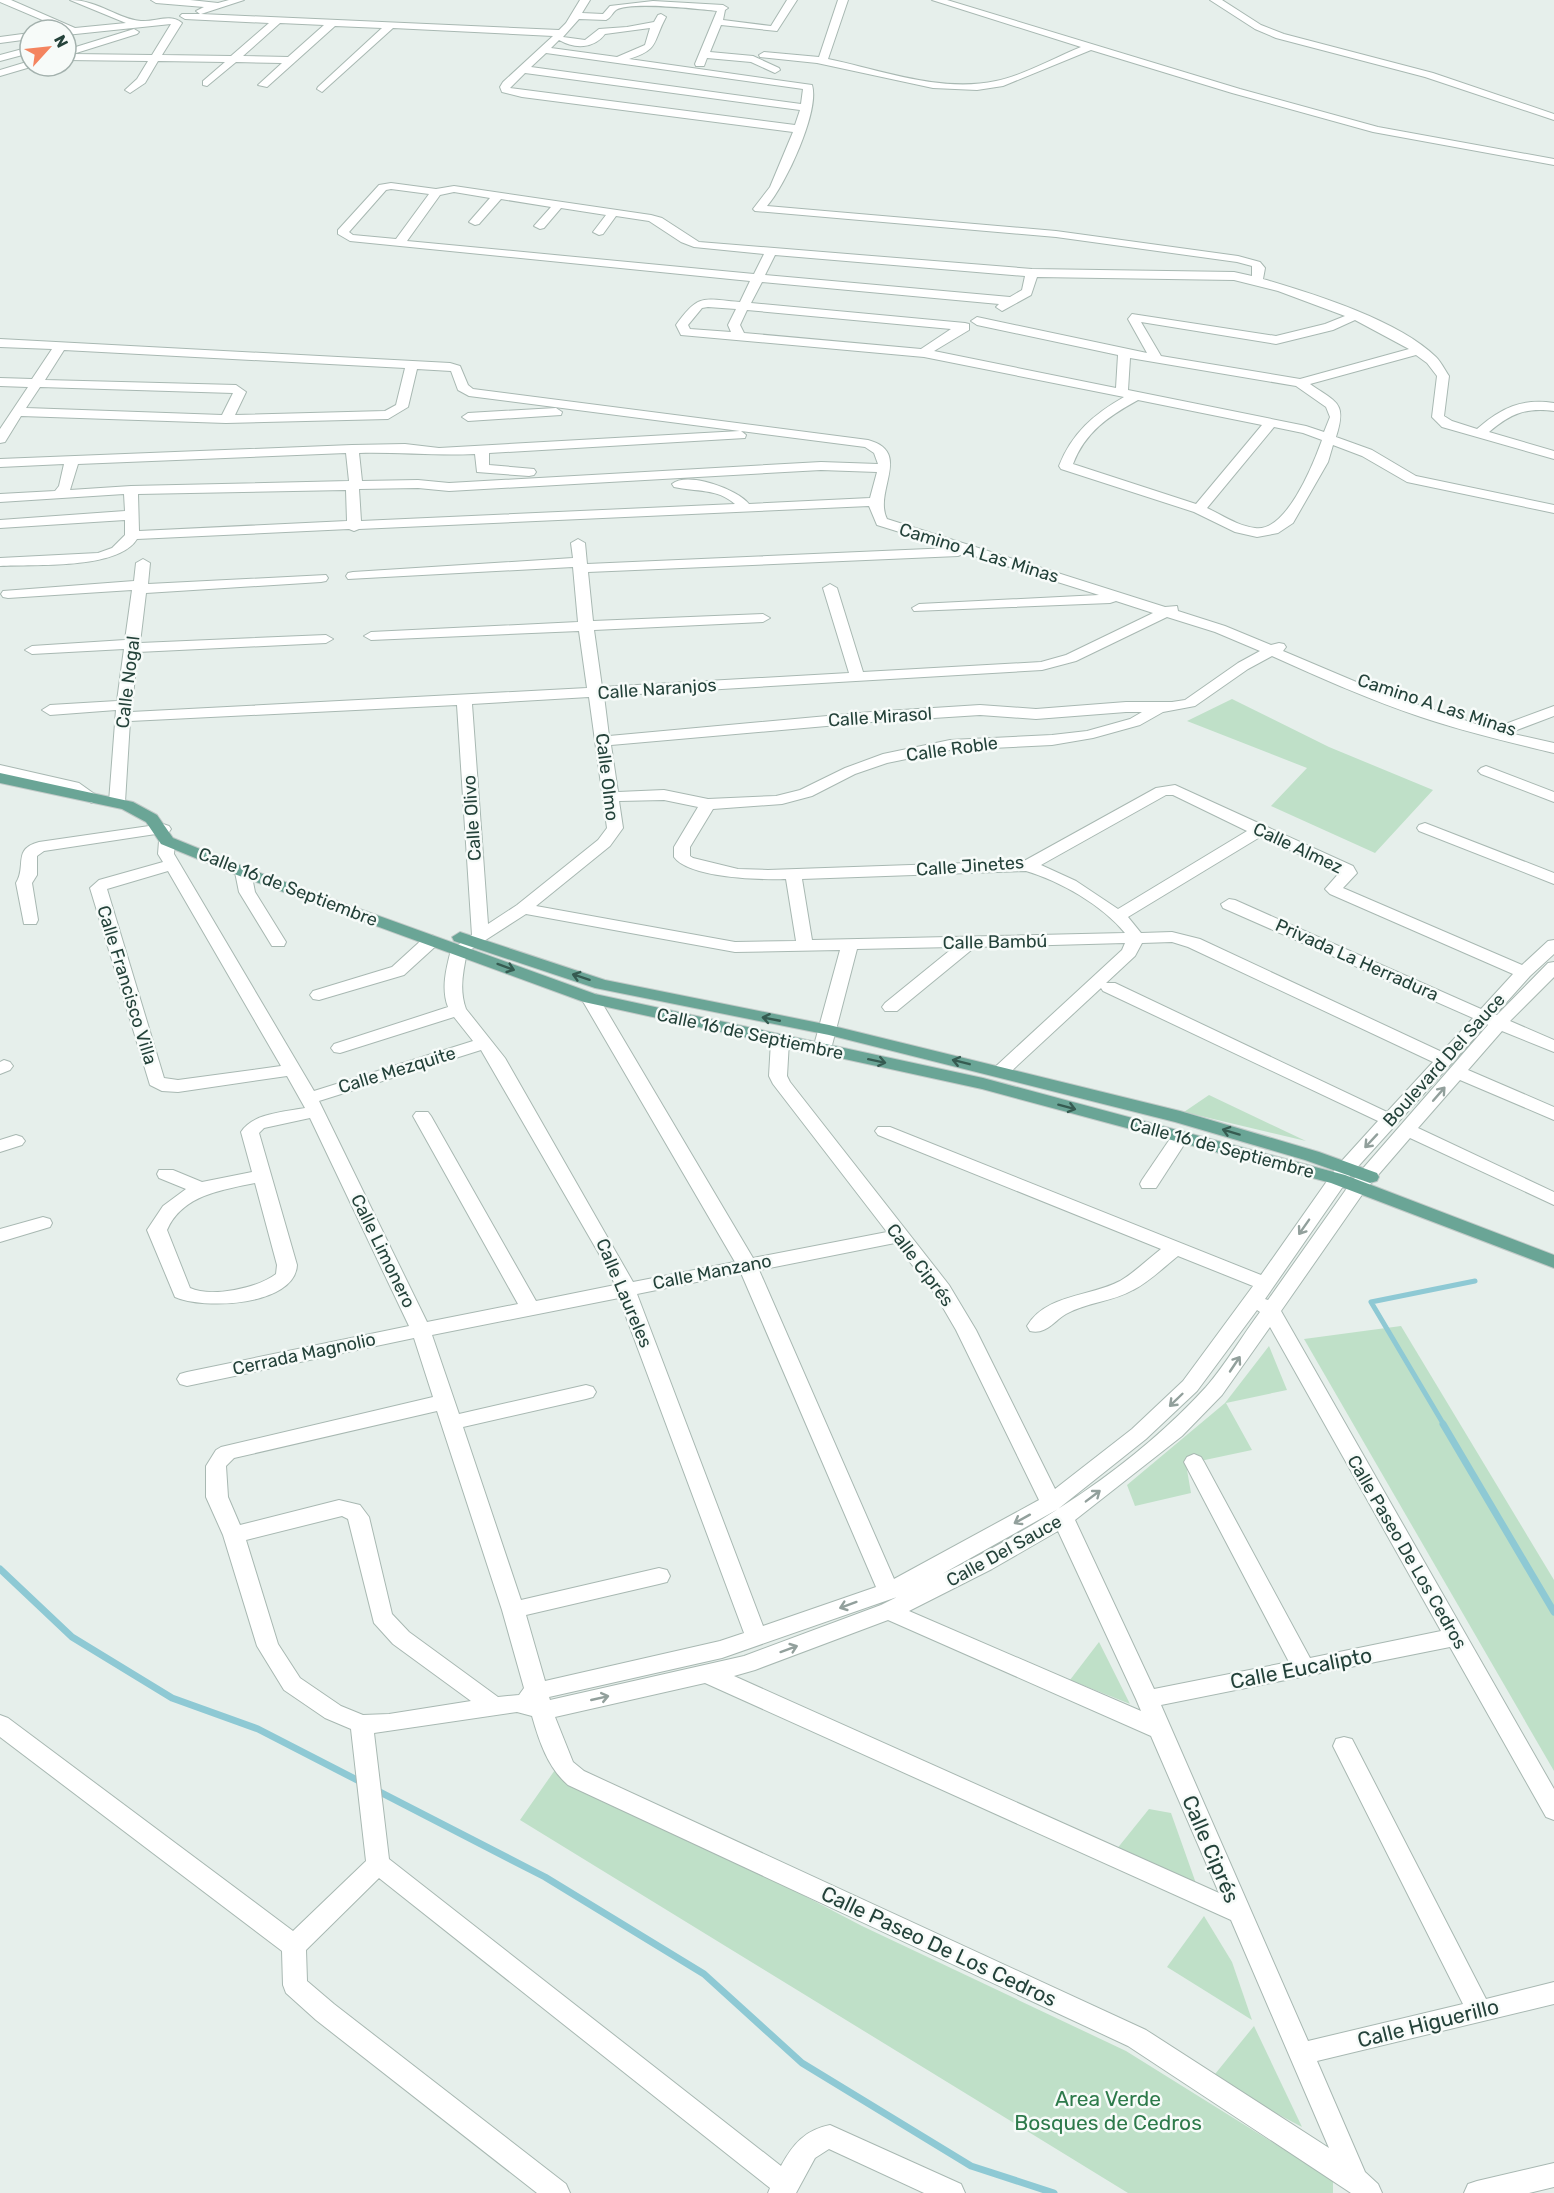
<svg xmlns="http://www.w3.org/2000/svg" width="1554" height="2193" font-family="Rubik,sans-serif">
<rect width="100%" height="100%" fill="#e6efeb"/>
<g fill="#bfe0c8">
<polygon points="1232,699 1329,747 1433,790 1375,853 1271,806 1307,768 1187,721"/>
<polygon points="1209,1095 1306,1141 1184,1112"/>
<polygon points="1401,1326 1554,1580 1554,1771 1304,1339"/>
<polygon points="1269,1346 1287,1390 1226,1403 1252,1450 1186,1464 1191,1493 1135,1506 1127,1485 1225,1403"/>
<polygon points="1099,1642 1130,1704 1070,1680"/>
<polygon points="557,1767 862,1926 1126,2051 1333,2180 1333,2193 1128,2193 520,1820"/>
<polygon points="1149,1809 1171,1813 1198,1889 1112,1855"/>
<polygon points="1204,1916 1232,1962 1252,2020 1167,1967"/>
<polygon points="1254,2026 1302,2127 1211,2079"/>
</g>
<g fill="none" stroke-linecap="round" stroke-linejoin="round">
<polyline stroke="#8ec9d4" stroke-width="5" points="1444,1425 1371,1302 1475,1281"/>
<g stroke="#8ec9d4" stroke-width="7">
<polyline points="1443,1424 1554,1612"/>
<polyline points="0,1569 72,1637 172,1698 258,1729 363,1783"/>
<polyline points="376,1790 545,1877 704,1974 802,2063 971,2166 1054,2193"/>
</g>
<g stroke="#a8b8b2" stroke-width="2">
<g id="minor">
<path d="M0,0H11L75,28L126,23L70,0C98,0 120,20 141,21C155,22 171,13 182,23L162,55L231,56L269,23L185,19L180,16L182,14H200L196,11L204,7L156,3L151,0H190L218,3L229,0H244L201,14L559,30L566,23L580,0H590L582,13L603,14L610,6L653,1L723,5L728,8L725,10L723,20L771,26L787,0H797L777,31L721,25L710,52L753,56L779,68L780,70L775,73L751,62L707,58L704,66H696L695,64L717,11C698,9 630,1 616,10C612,13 611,18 606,20L579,19L563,37L585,40L599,29L627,27L654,22L658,15L661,14L666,17C652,43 660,49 629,59L812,85C820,111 785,186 767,206L1056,231L1238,256L1260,262L1265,268L1263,279C1314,294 1398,320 1436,357C1441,362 1445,370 1449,376L1444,416L1452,421L1477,429C1501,408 1522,398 1554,403V411C1526,407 1510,414 1489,432L1554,451V459L1442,427L1432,417L1437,376L1427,363L1416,355L1310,384C1337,403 1347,402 1336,437L1372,450L1416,476L1554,505V513L1407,482L1362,456L1333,445L1328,462L1293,523L1278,533L1257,537L1235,532L1194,512L1061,469L1059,466C1072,433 1094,414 1124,397L924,357L681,335L676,325C699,293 703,299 740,302L750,281L350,241L338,234V230L379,185L391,183L436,189L454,186L651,215L662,218L699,242L1032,269L1234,272L1252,276V266L1237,262L1056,237L755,211L753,209L770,187L793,132L522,97L502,92L500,87L503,82L553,36L393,28L322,92L317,89L318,87L382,28L335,26L267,87L258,85L282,63L236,62L207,86L203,85V81L225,62L158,61L145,83L130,93L125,90L137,79L148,61L66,60V50L134,29L139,32L137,34L73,54L152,55L171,24L66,35V30L0,2ZM280,23L324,25L288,57L243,56ZM650,28L645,45L617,57L551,48L559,40C574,49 594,49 605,34ZM546,53L803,89L801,104L531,67ZM525,73L800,110L795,125L510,88ZM391,189L429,194L396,239L353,235L349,232L386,190ZM454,192L490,198L469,222L475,225L479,224L501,199L551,207L534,226L540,229L544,228L561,208L606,215L593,232L599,235L603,234L616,216L649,221L681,242L694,247L764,254L754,274L407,241L440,195ZM775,255L1025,276L1022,290L1010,297L765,275ZM1037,277L1234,280L1278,291L1345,316L1325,324L1276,336L1132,314L1128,319L1147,353L977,317L971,321L977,325L1118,355L1116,388L934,351L969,330V324L965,323L751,303L762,282L999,304L996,307L1002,311L1031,295ZM708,307L736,309L728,325L731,332L690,329L688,325L702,308ZM747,310L951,329L921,349L744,333L740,325ZM1355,320L1409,349L1300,379L1161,356L1141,322L1276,344L1333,330ZM1130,358L1296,386L1326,407L1330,417L1324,432L1306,426L1128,390ZM1138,400L1262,425L1196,504L1073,464C1085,432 1109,416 1138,400ZM1274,427L1303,433L1322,440C1313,465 1286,533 1255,528C1238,526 1222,515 1207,508Z"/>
<path d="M838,0H848L828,59C881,70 941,93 996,81C1022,76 1056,57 1081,47L932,0H947L1240,89L1378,127L1554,159V165L1373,132L1232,93L1091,50L1003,86L977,90L933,88L817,63L760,57L759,55L764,52L819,57Z"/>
<polygon points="1210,0 1222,0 1261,25 1284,34 1433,73 1554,114 1554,120 1425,77 1276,38 1255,29"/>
<polygon points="30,33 30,39 0,43 0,37"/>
<polygon points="30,47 30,53 0,61 0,55"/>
<polygon points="30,61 30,66 34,66 0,76 0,70"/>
<path d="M0,339L450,363L460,366L468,385L473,389L868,440C913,452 873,491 887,519L1165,607L1177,606L1178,611L1225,626L1271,645L1279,643L1284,644L1286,647L1283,651L1380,692L1494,730L1500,726L1554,706V716L1509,733L1554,743V753C1509,742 1465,732 1421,717C1370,700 1321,678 1272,656L1248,669L1195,706L1163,712L1140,725L1093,738L1052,745L950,750L887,763L855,774L812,796L782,804L713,809L690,847V856L693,858L738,869L768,870L1024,861L1156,788L1175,785L1353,866L1357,873L1343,888L1522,965L1548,941L1554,940V954L1530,976L1495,1015H1497L1548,963L1554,962V977L1510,1021L1554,1040V1052L1502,1031L1468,1070L1554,1107V1120L1460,1080L1418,1128L1554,1192V1205L1410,1138L1366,1189L1281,1311L1554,1789V1820L1546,1817L1450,1647L1161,1705L1308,2041L1463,2004L1333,1746L1336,1739L1344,1737L1352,1739L1486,1999L1554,1982V2004L1317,2061L1365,2172L1378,2184L1382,2193H1351L1128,2046L568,1785C548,1768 539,1741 532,1716L517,1712L374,1733L389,1859L781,2166C793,2144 805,2130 830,2125L961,2184L965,2193H924L829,2149L815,2158L796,2193H768L770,2188L379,1878L306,1950L307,1981L334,2004L566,2184L570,2193H537L316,2020L286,1993L283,1985L282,1951L0,1737V1715L8,1718L293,1931L366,1861L351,1729L325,1718L284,1690L257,1646L223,1535L206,1497V1466L216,1450L221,1447L433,1397L414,1338L187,1386L180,1384L177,1379L180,1374L187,1372L409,1326L310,1118L264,1128L259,1133L297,1265C295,1306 203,1310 175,1297L147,1230L163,1206L186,1189L159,1178L157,1174L159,1170H173L202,1182L252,1172L241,1132C253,1113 284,1112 305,1108L287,1076L178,1092L162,1091L150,1085L90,888L99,880L163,862L158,854L159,841L167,836L173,838L175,841L174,854L314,1091L473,1041L454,1017L340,1053L334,1052L331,1048L334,1044L448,1007C441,989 446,969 451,950L472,935L457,705L130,721L125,802L123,805H111L109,802L116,710L50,715L42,710L50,705L117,701L124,649L32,654L25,650L32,646L125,640L132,590L8,598L3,597L1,594L3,591L134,581L136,563L143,559L150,563L148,584L326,575L328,578L326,581L321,582L146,593L140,643L326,635L333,639L326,643L138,652L131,712L587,688L579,631L371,640L364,636L371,632L578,622L573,567L348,579L346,576L348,573L353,572L573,558L571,543L578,539L585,543L587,564L951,548L877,525L869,506L359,529L354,531L349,529L137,539C118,570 34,564 0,566V558L98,553L112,548L125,535V520L0,528V520L125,511L124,494L0,502V494L55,491L59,486L64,464L0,467V459L352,445L405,444L439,448L740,431L469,396L458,390L451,371L417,369L408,407L388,419L226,423L21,416L5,442L0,443V429L28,387L0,386V378L32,379L52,349L0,347ZM64,350L405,368L396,405L385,411L235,415L246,392L236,385L45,380ZM40,387L233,393L222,415L26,408ZM741,431L865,447L874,453L878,464L821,462L449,483L418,480L362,481L359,453C398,452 436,456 475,454L477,472L529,476L534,475L536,472L534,469L489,465V453L745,438L746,435ZM346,453L349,481L131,486L70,490L78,464ZM821,470L877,472L870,498L749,504C737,489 687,471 672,484L674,487C696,492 717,488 735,504L361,521L359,489L418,488L449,491ZM346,490L347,521L139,531L138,494ZM965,553L1099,595L919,604L912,608L914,611L1110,603L1116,601L1153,613L1066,655L1041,662L863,672L837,588L830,584L823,588L849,673L602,687L594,630L763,622L770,618L763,614L593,621L588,572L958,556ZM1167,617L1215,632L1260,651L1238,663L1185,700L1172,702H1126L1036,709L980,705L871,712L609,736L604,696L1042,670L1076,661ZM589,697L607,828L598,840L517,905L488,924L472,704ZM1126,712H1142L1130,719L1087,731L1052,735L950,740L883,754L845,768L800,790L776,796L708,799L664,790L618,792L611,745L871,722L980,715L1036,719ZM1166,795H1173L1247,831L1118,909L1076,881L1041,865ZM664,800L698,807L674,847V857C689,878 760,880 786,879L796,941L735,942L536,906L610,846L623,828L619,801ZM1260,837L1340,872L1325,889L1330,894L1513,974L1481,1009L1235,900L1229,899L1221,904L1223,908L1473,1018L1442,1052L1200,939L1172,932L1141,933L1128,917ZM168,871L281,1066L178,1080L164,1078L107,889ZM1026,871C1060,881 1102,905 1125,933L812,940L802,879ZM526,914L735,952L840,950L813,1049L816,1053H828L831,1049L857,949L954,947L885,1003L882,1007L885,1011H897L975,947L1125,943L1122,950L994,1068L991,1072L994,1076H1006L1101,988L1103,991L1378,1121L1339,1164L1261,1275L890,1127H878L875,1131L878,1135L1161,1249C1148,1259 1134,1273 1120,1281C1090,1297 1046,1294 1027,1326L1030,1331C1046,1335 1054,1321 1066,1314C1087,1302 1112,1302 1133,1290C1149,1282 1164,1267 1178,1256L1253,1286L1183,1381L1132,1429L1055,1489L976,1330L949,1285L790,1082L787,1076L789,1041L786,1037H774L771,1041L769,1076L773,1084L887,1232L753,1258L599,998L596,994H584L581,998L735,1262L633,1282L505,1058L466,1009C459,990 463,972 467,952ZM1172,942L1188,947L1433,1062L1387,1112L1115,983H1106L1135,956L1142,943ZM1487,1024L1488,1025L1352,1181L1268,1300L1265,1299L1353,1172ZM481,1050L609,1271L615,1285L536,1301L431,1116L428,1112H416L413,1116L518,1304L427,1322L319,1101ZM255,1183L277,1265L276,1274C258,1288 211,1298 190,1288L167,1230C182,1195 222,1190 255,1183ZM895,1243L935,1294L956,1330L1039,1500L894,1579L759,1270ZM741,1273L876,1587L763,1626L637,1294ZM619,1298L744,1633L720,1641L545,1681L526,1615L659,1584L667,1582L670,1576L667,1570L659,1568L521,1600L463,1427L586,1399L593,1397L596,1392L593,1387L586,1385L459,1414L432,1335ZM1257,1310L1260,1312C1242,1336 1226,1364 1206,1387C1133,1467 1039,1526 942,1574L1058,1509L1146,1439L1197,1391ZM1270,1327L1441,1631L1310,1658L1204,1462L1201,1457L1194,1454L1187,1457L1184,1462L1289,1662L1154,1689L1075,1520L1182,1436L1222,1395ZM437,1411L502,1610L524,1688L519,1695L498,1697L409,1632L392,1614L369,1517L360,1505L339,1500L240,1525L228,1497L226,1466L234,1458ZM342,1516L348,1519L374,1623L393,1644L471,1701L389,1714L363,1715L341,1706L300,1678L278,1644L246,1540ZM1058,1531L1136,1699L1141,1711L909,1611L992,1569ZM937,1577L881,1605L744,1656L550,1700L549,1697L722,1658L897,1597ZM888,1620L1151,1736L1219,1893L734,1676L755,1670ZM705,1683L1231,1920L1329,2148L1146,2030L584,1771L573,1762L555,1717Z"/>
<polygon points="556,408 562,412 561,415 468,421 462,417 468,413"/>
<polygon points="0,765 79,783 100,798 92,803 68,790 0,775"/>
<polygon points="1486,766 1554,792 1554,802 1481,774 1478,771 1481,768"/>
<polygon points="1425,823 1554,873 1554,884 1419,831 1417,828 1419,825"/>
<path d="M163,824L169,826L171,829L169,832L44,851L37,856V875L32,883L38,920L36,924H24L16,883C27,866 12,849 39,842Z"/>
<polygon points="243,867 251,872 255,892 286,942 284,946 272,946 239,892 235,872"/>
<polygon points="432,935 440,940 438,944 404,975 319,1000 313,999 310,995 313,991 392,967 426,936"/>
<polygon points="4,1060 10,1062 13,1066 10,1070 0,1074 0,1062"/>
<polygon points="1180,1131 1186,1133 1189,1137 1156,1188 1142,1188 1140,1184 1142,1180 1174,1133"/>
<polygon points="16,1135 22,1137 25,1141 22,1145 0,1152 0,1140"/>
<polygon points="43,1217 50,1219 52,1223 50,1227 0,1242 0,1229"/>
<polygon points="1554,2163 1554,2187 1529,2193 1464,2193 1468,2184 1477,2181"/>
</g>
</g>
<g stroke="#c2cac8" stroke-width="2">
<g id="major">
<polygon points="0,773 133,802 157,815 173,838 249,869 595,994 983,1078 1345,1175 1554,1255 1554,1268 1331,1183 982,1089 584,1002 237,875 161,844 146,822 122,809 0,783"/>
<polygon points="460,932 605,980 829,1025 1180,1111 1319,1152 1377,1173 1379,1177 1377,1181 1370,1183 1305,1160 1175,1122 829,1035 595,988 454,941 452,937"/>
</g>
</g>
<use href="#minor" fill="#fff" fill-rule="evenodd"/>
<use href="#major" fill="#6aa596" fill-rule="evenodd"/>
</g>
<defs><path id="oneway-shaft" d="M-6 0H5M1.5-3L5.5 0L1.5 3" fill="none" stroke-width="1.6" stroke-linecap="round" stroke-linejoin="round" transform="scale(1.5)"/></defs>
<g stroke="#365b51">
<use href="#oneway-shaft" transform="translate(506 967) rotate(20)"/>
<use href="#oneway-shaft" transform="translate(581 977) rotate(-162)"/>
<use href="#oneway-shaft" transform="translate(771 1019) rotate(-169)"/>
<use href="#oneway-shaft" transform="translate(877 1061) rotate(12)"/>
<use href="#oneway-shaft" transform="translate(961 1062) rotate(-166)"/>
<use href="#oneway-shaft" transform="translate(1067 1107) rotate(15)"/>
<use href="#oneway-shaft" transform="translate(1231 1132) rotate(-163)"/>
</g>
<g stroke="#92a09c">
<use href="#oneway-shaft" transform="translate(1439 1094) rotate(-49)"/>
<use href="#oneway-shaft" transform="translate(1371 1141) rotate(133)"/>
<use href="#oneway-shaft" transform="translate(1304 1227) rotate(125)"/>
<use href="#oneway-shaft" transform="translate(1235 1364) rotate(-56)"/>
<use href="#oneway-shaft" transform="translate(1176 1400) rotate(136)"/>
<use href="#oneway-shaft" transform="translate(1093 1496) rotate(-37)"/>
<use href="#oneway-shaft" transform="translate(1022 1519) rotate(151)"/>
<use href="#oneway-shaft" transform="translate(848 1605) rotate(160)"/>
<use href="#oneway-shaft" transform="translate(789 1649) rotate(-20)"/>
<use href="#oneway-shaft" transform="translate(600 1698) rotate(-13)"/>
</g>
<g text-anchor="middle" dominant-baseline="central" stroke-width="5" stroke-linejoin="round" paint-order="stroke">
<g font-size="18" fill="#24423a" stroke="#f7fbf9">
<text transform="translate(979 553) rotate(17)">Camino A Las Minas</text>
<text transform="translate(128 682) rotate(-83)">Calle Nogal</text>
<text transform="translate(657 689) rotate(-4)">Calle Naranjos</text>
<text transform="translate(1437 705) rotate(18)">Camino A Las Minas</text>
<text transform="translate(880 717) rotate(-4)">Calle Mirasol</text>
<text transform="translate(952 749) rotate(-8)">Calle Roble</text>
<text transform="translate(607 777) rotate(83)">Calle Olmo</text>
<text transform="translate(472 818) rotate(-94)">Calle Olivo</text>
<text transform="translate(1298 848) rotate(25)">Calle Almez</text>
<text transform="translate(970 866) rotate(-4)">Calle Jinetes</text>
<text transform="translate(288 887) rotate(21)">Calle 16 de Septiembre</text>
<text transform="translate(995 942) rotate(-1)">Calle Bambú</text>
<text transform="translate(1357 960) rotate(24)">Privada La Herradura</text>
<text transform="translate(127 985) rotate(73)">Calle Francisco Villa</text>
<text transform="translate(750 1034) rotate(12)">Calle 16 de Septiembre</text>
<text transform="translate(1444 1060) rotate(-48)">Boulevard Del Sauce</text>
<text transform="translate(397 1070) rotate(-17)">Calle Mezquite</text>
<text transform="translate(1222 1148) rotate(15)">Calle 16 de Septiembre</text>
<text transform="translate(383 1251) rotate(64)">Calle Limonero</text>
<text transform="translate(920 1265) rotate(53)">Calle Ciprés</text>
<text transform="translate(712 1272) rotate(-11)">Calle Manzano</text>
<text transform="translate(624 1293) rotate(67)">Calle Laureles</text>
<text transform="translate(304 1354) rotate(-12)">Cerrada Magnolio</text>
<text transform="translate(1004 1551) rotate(-29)">Calle Del Sauce</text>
<text transform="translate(1407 1552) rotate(60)">Calle Paseo De Los Cedros</text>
</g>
<g font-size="21" fill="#24423a" stroke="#f7fbf9">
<text transform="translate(1301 1668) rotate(-11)">Calle Eucalipto</text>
<text transform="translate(1211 1849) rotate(67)">Calle Ciprés</text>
<text transform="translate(939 1946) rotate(25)">Calle Paseo De Los Cedros</text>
<text transform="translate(1428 2023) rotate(-14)">Calle Higuerillo</text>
</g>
<g font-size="21" fill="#2d7a4b" stroke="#f7fbf9">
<text x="1108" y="2098">Area Verde<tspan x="1108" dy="24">Bosques de Cedros</tspan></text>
</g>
</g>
<g transform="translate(48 48) rotate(63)"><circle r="28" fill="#f7fbf9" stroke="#a3b1ad" stroke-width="1.5"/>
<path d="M0-4.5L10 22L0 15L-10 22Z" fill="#f4845f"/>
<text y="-9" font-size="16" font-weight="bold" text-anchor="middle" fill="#24423a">N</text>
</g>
</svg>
